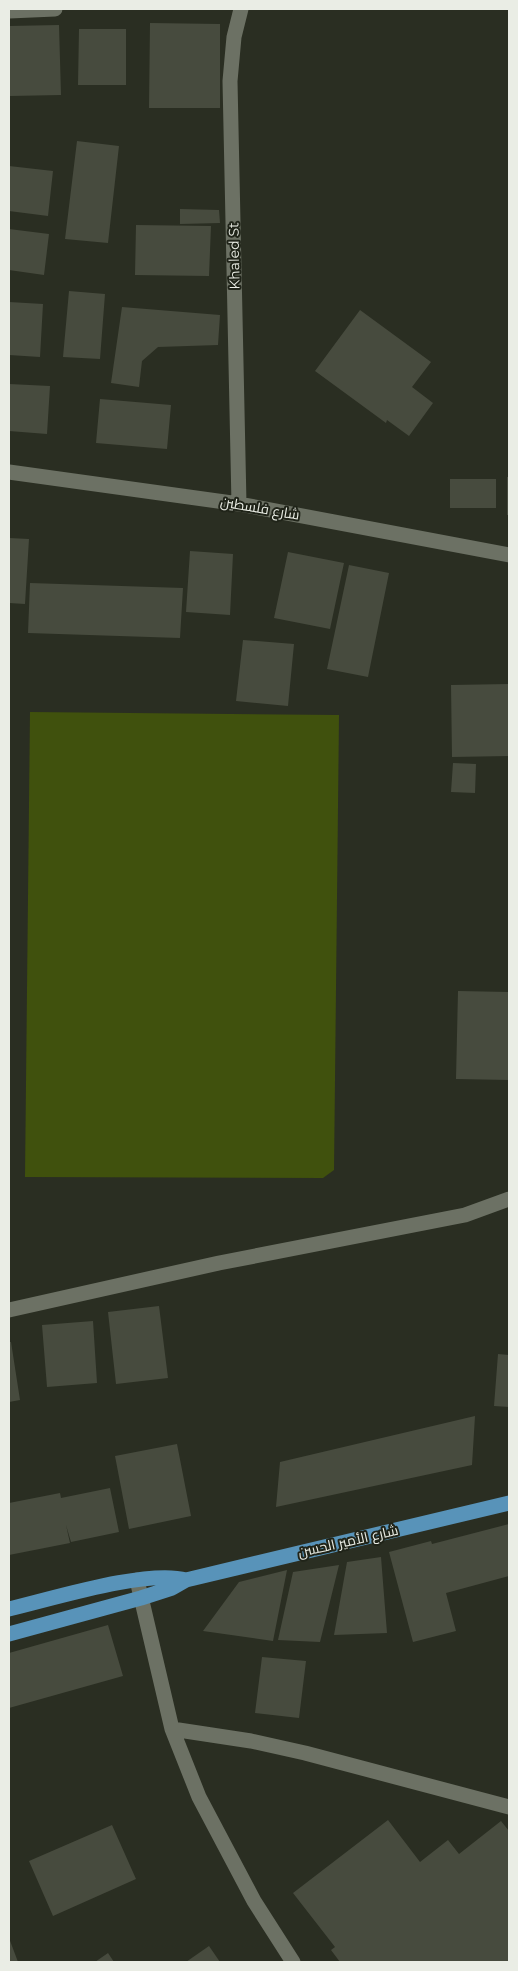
<svg xmlns="http://www.w3.org/2000/svg" width="518" height="1971" viewBox="0 0 518 1971" font-family="Montserrat,Cairo,sans-serif">
<style>
.green{fill:#40510d}
.building{fill:#474b3e}
.lines{fill:none;stroke-linecap:round;stroke-linejoin:round}
.street{stroke:#6c7164;stroke-width:15}
.primary{stroke:#5893b9;stroke-width:15}
.labels{text-anchor:middle;dominant-baseline:central;stroke-width:4;stroke-linejoin:round;paint-order:stroke}
.street-label{font-size:14px;fill:#eaede5;stroke:#202419}
</style>
<rect width="100%" height="100%" fill="#2a2e22"/>
<path class="green" d="M 30,712 L 339,715 L 334,1170 L 323,1178 L 25,1177 Z"/>
<path class="building" d="M 150,23 L 220,24 L 220,108 L 149,108 Z
M 59,25 L 61,95 L 10,96 L 9,26 Z
M 79,29 L 126,29 L 126,85 L 78,85 Z
M 77,141 L 119,146 L 108,243 L 65,239 Z
M 9,166 L 53,171 L 48,216 L 9,211 Z
M 180,209 L 219,210 L 220,223 L 180,224 Z
M 136,225 L 211,226 L 209,276 L 135,275 Z
M 9,229 L 49,234 L 44,275 L 9,270 Z
M 69,291 L 105,294 L 100,359 L 63,357 Z
M 9,302 L 43,304 L 40,357 L 9,355 Z
M 122,307 L 220,315 L 218,345 L 158,347 L 142,361 L 139,387 L 111,383 Z
M 360,310 L 431,362 L 412,387 L 433,403 L 409,436 L 387,420 L 386,423 L 315,371 Z
M 9,384 L 50,386 L 47,434 L 9,431 Z
M 100,399 L 171,405 L 167,449 L 96,443 Z
M 507,477 L 509,477 L 509,515 L 507,515 Z
M 450,479 L 496,479 L 496,508 L 450,508 Z
M 9,538 L 29,539 L 25,604 L 9,603 Z
M 190,551 L 233,554 L 230,615 L 186,612 Z
M 288,552 L 344,563 L 330,629 L 274,618 Z
M 349,565 L 389,573 L 368,677 L 327,669 Z
M 30,583 L 183,588 L 180,638 L 28,633 Z
M 243,640 L 294,644 L 288,706 L 236,701 Z
M 509,684 L 509,756 L 452,757 L 451,685 Z
M 453,763 L 476,764 L 475,793 L 451,792 Z
M 458,991 L 509,992 L 509,1080 L 456,1079 Z
M 159,1306 L 168,1378 L 116,1384 L 108,1312 Z
M 93,1321 L 97,1383 L 47,1387 L 42,1325 Z
M 9,1342 L 11,1342 L 20,1400 L 9,1402 Z
M 498,1354 L 509,1355 L 509,1407 L 494,1406 Z
M 475,1416 L 472,1465 L 276,1507 L 280,1462 Z
M 177,1444 L 191,1516 L 129,1529 L 115,1456 Z
M 110,1488 L 119,1532 L 71,1542 L 66,1525 L 70,1543 L 9,1555 L 9,1503 L 60,1493 L 61,1498 Z
M 509,1524 L 509,1576 L 446,1593 L 456,1631 L 413,1642 L 389,1552 L 431,1541 L 432,1544 Z
M 381,1557 L 387,1633 L 334,1635 L 347,1562 Z
M 339,1565 L 320,1642 L 278,1640 L 293,1572 Z
M 287,1570 L 273,1641 L 203,1631 L 239,1582 Z
M 108,1625 L 123,1676 L 9,1708 L 9,1653 Z
M 262,1657 L 306,1661 L 299,1718 L 255,1713 Z
M 388,1820 L 420,1862 L 448,1840 L 459,1854 L 501,1821 L 509,1831 L 509,1962 L 340,1962 L 331,1950 L 335,1947 L 293,1893 Z
M 112,1825 L 136,1879 L 53,1916 L 29,1861 Z
M 9,1938 L 18,1962 L 9,1962 Z
M 209,1946 L 220,1962 L 186,1962 Z
M 108,1953 L 114,1962 L 95,1962 Z"/>
<g class="lines">
<path class="street" d="M 9,11 L 55,9
M 9,472 L 239,504 L 509,555
M 239,504 L 230,81 L 234,37 L 241,9
M 9,1310 L 219,1263 L 465,1215 L 509,1199
M 137,1580 L 172,1729 L 199,1797 L 254,1901 L 293,1962
M 172,1729 L 251,1741 L 305,1753 L 509,1807"/>
<path class="primary" d="M 9,1609 C 52,1599 147,1569 186,1580
M 9,1634 L 141,1598 L 172,1588 L 186,1580 L 509,1503"/>
</g>
<g class="labels">
<g class="street-label">
<text transform="translate(234 256) rotate(-91)">Khaled St</text>
<text transform="translate(260 508) rotate(10)">شارع فلسطين</text>
<text transform="translate(348 1541) rotate(-13)">شارع الأمير الحسن</text>
</g>
</g>
<rect width="518" height="1971" fill="none" stroke="#eaede5" stroke-width="20"/>
</svg>
